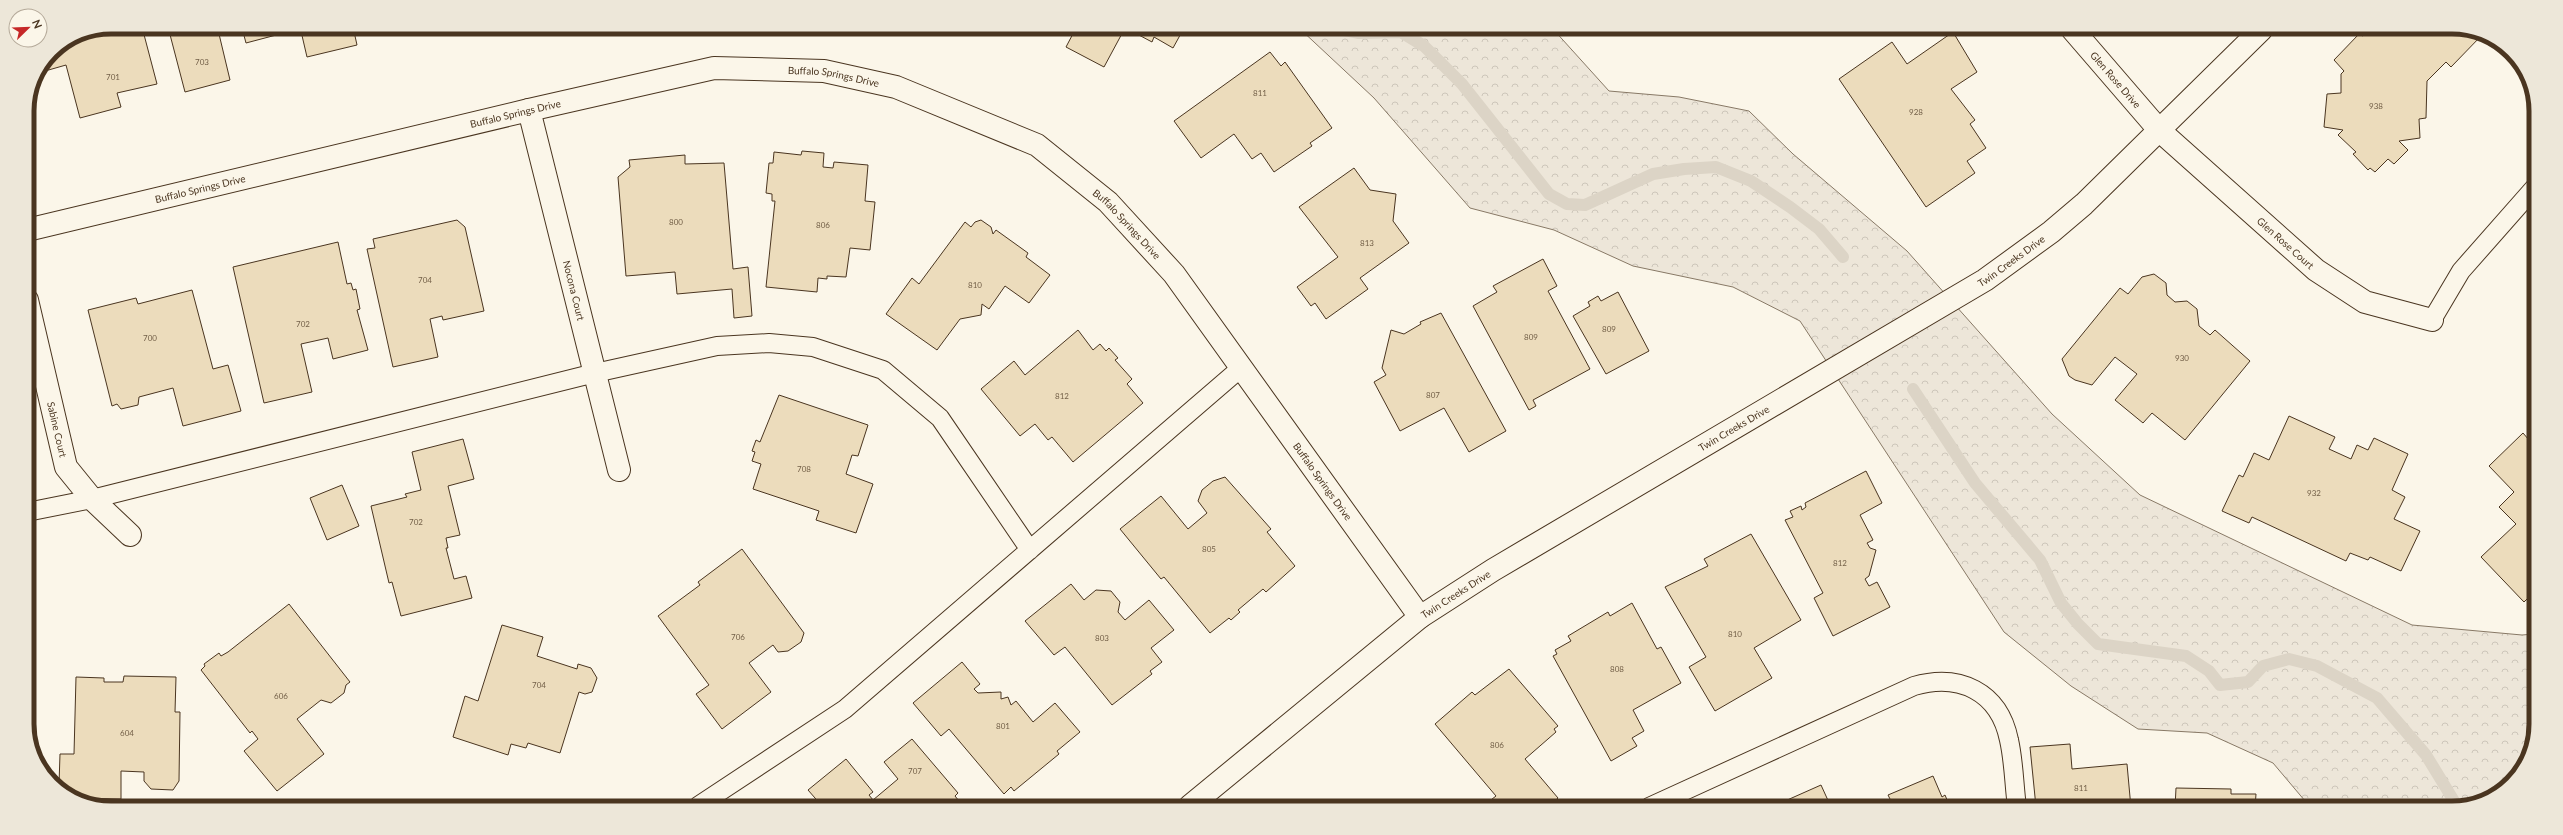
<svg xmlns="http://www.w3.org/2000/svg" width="2563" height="835" viewBox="0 0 2563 835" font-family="Lato,sans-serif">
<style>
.forest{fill:url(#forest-crowns);stroke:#887966}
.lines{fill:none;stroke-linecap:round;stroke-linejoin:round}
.stream{stroke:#dcd4c6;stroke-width:12}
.building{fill:#ecdcbc;stroke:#4a3520}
.lane-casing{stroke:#4a3520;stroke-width:20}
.street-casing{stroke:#4a3520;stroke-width:24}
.secondary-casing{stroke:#4a3520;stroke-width:24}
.lane{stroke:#fbf6e9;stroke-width:18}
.street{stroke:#fbf6e9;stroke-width:22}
.secondary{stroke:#fbf6e9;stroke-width:22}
.labels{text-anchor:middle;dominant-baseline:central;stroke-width:3;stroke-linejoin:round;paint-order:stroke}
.number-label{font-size:8px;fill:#725f47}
.street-label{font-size:10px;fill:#4a3520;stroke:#fbf6e9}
.rim{fill:none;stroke:#4a3520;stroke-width:5}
</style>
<defs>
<pattern id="forest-crowns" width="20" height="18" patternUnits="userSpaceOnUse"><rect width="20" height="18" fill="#ede6d9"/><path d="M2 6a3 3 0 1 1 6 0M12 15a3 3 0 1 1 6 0" fill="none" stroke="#cdc6ba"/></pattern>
</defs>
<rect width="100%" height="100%" fill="#fbf6e9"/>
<path class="forest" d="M 1299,28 L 1553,29 L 1609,91 L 1679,97 L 1749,111 L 1793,154 L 1907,251 L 2052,414 L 2140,495 L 2412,625 L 2522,635 L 2534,634 L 2533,746 L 2503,791 L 2453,808 L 2311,808 L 2273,763 L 2207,733 L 2138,729 L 2071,686 L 2004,632 L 1800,321 L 1733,287 L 1633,266 L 1554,230 L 1470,208 L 1374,98 Z"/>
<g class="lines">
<path class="stream" d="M 1339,29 L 1358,33 L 1401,32 L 1424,46 L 1462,84 L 1549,194 L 1567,204 L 1585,205 L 1653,174 L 1684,169 L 1716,167 L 1751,181 L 1790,207 L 1819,229 L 1843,257
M 1913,389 L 1975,483 L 2040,560 L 2061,603 L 2078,624 L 2098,644 L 2186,656 L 2209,671 L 2220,685 L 2248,682 L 2263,666 L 2289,659 L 2317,666 L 2377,698 L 2426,755 L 2457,806"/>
</g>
<path class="building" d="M 111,27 L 142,27 L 157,84 L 117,93 L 121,107 L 80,118 L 66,65 L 45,71 L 43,64 L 52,51 L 79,33 Z
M 168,27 L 278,27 L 280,34 L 246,43 L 242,28 L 219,34 L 230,80 L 185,92 Z
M 300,27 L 353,27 L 357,45 L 307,57 Z
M 1076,28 L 1125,28 L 1104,67 L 1066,47 Z
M 1137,28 L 1184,28 L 1173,48 L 1154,37 L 1152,42 L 1137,34 L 1140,30 Z
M 1836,29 L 1848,29 L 1839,35 Z
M 2362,30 L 2474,30 L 2482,35 L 2451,67 L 2446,62 L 2427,81 L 2426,118 L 2419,119 L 2420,138 L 2399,141 L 2408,150 L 2394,164 L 2388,159 L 2375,172 L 2370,168 L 2368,170 L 2353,154 L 2356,152 L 2338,135 L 2343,130 L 2324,127 L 2327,94 L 2341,93 L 2341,74 L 2344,71 L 2334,60 L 2359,34 L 2363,36 L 2366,33 Z
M 1953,32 L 1977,72 L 1951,89 L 1975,120 L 1970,124 L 1986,148 L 1967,161 L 1975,173 L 1926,207 L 1839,79 L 1892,42 L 1907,64 Z
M 1270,52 L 1281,66 L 1285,62 L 1332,128 L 1310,143 L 1312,146 L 1274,172 L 1261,153 L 1252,159 L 1234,134 L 1201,158 L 1174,121 Z
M 802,151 L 824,153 L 823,167 L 833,168 L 834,162 L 868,165 L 865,201 L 875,202 L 870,250 L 850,248 L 846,277 L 827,276 L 827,279 L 818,278 L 817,292 L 766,287 L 775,201 L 772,201 L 772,194 L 766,193 L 769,163 L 773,163 L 774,152 L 801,155 Z
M 685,155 L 685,164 L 724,163 L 733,269 L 748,267 L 752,316 L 734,318 L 732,289 L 677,294 L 675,272 L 626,276 L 618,177 L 630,167 L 629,160 Z
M 1354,168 L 1370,190 L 1396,194 L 1393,221 L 1409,243 L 1360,278 L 1368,289 L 1326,319 L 1315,303 L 1311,306 L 1297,287 L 1338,257 L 1299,207 Z
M 457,220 L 465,227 L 484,311 L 443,320 L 442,316 L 430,319 L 438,357 L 393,367 L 367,249 L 375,248 L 373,239 Z
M 981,220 L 991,227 L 993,234 L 996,230 L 1028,253 L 1026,257 L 1050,275 L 1029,303 L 1005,286 L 989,309 L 982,304 L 981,315 L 960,319 L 937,350 L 886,314 L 912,278 L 919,284 L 965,222 L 971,227 L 975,222 Z
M 338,242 L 347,284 L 351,283 L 353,290 L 356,289 L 360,309 L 357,310 L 368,350 L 333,359 L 328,338 L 301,344 L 312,392 L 264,403 L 233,267 Z
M 1543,259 L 1557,286 L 1548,291 L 1590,369 L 1533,400 L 1536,406 L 1529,410 L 1473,306 L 1497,292 L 1493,286 Z
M 2154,274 L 2166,283 L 2167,295 L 2175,302 L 2187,301 L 2197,309 L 2199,326 L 2210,335 L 2215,330 L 2250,361 L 2185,440 L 2152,413 L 2143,423 L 2115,400 L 2137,374 L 2115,357 L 2092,385 L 2075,380 L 2069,376 L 2062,359 L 2120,288 L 2128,294 L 2142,277 Z
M 192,290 L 213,369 L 228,365 L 241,411 L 183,426 L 173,388 L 139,397 L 138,405 L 121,409 L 117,404 L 112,406 L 88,310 L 136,298 L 138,304 Z
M 1618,292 L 1649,351 L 1606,374 L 1573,316 L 1590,306 L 1588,302 L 1598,296 L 1601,301 Z
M 1441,313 L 1506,431 L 1469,452 L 1444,408 L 1400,431 L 1374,382 L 1386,375 L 1382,368 L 1391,330 L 1404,334 L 1421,324 L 1420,322 Z
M 1078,330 L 1093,350 L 1100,344 L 1106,351 L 1109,348 L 1118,358 L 1115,360 L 1132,379 L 1127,384 L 1143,403 L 1073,462 L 1052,437 L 1048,440 L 1035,424 L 1020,436 L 981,389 L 1014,361 L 1025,375 Z
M 779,395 L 868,425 L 858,456 L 852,455 L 846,474 L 873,484 L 856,533 L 816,520 L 819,511 L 753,489 L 761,464 L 752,461 L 755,452 L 752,451 L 756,440 L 760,442 Z
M 2289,416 L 2335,437 L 2329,449 L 2351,459 L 2357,445 L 2368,450 L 2374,438 L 2408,454 L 2392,490 L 2405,497 L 2394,519 L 2420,531 L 2401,571 L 2370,557 L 2368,560 L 2350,553 L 2346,561 L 2252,517 L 2249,523 L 2222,511 L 2239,475 L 2243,477 L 2254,453 L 2269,460 Z
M 2523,433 L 2529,440 L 2534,435 L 2534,599 L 2530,596 L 2524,602 L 2481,557 L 2516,524 L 2499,507 L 2514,492 L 2489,466 Z
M 463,439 L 474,479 L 448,486 L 460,535 L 446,538 L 448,548 L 446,548 L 454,579 L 466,576 L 472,598 L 401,616 L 392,582 L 389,583 L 371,506 L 407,497 L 405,494 L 421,490 L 412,452 Z
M 1866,471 L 1882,503 L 1860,515 L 1873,540 L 1867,543 L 1870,548 L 1876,550 L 1869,576 L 1865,579 L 1869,586 L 1877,582 L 1890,607 L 1833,636 L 1814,598 L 1823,593 L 1785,520 L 1793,517 L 1790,511 L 1801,506 L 1802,510 L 1806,507 L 1805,503 Z
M 1225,477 L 1271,529 L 1267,532 L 1295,566 L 1266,592 L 1263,589 L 1238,610 L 1240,612 L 1231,620 L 1229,618 L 1210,633 L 1164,577 L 1161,579 L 1120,529 L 1161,496 L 1188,529 L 1207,513 L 1198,501 L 1202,490 L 1213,481 Z
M 342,485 L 359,526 L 327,540 L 310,498 Z
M 1751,534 L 1801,620 L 1754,648 L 1772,678 L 1715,711 L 1689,667 L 1706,657 L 1665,587 L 1708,566 L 1704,559 Z
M 742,549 L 804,633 L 801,642 L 788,651 L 778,652 L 773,645 L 749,663 L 771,692 L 722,729 L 696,694 L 709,685 L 658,616 L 700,585 L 698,582 Z
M 1071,584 L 1084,600 L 1096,590 L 1111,591 L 1120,602 L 1118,612 L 1125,620 L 1149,600 L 1174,630 L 1151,648 L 1162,662 L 1150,671 L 1152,674 L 1112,705 L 1065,647 L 1054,655 L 1025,621 Z
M 1632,603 L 1657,649 L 1661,647 L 1681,683 L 1633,710 L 1644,731 L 1632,738 L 1637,746 L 1611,761 L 1553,656 L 1557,654 L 1555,650 L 1571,641 L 1568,636 L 1608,612 L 1610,616 Z
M 289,604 L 350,682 L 346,685 L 344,693 L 331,703 L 321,700 L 297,719 L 324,754 L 277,791 L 244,751 L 258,739 L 252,731 L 250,733 L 201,670 L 205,666 L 204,664 L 219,653 L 221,656 L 228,652 Z
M 502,625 L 543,637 L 537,656 L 577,669 L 578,664 L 591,668 L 597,678 L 592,692 L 585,694 L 579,692 L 560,753 L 528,743 L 526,748 L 511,744 L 508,755 L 453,737 L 465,696 L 478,701 Z
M 962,662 L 980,684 L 974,689 L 978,693 L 1001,692 L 1001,699 L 1008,697 L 1011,705 L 1016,701 L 1033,722 L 1055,703 L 1080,732 L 1057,751 L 1059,754 L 1014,791 L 1011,787 L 1004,794 L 949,729 L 941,736 L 913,703 Z
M 1509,669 L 1558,726 L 1554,729 L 1556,732 L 1525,759 L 1558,798 L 1548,807 L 1490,807 L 1487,803 L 1496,796 L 1435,724 L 1472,692 L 1475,695 Z
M 124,676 L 176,677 L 175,712 L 180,712 L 179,781 L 173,790 L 151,789 L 144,781 L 144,772 L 121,771 L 121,799 L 79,798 L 59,785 L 60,754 L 74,754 L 76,677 L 104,678 L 104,682 L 123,682 Z
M 912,739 L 958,793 L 955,796 L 963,806 L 822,806 L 808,790 L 846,759 L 873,792 L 869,795 L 873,800 L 898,779 L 884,762 Z
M 2070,744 L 2072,769 L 2127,764 L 2131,808 L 2036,807 L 2030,747 Z
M 1933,776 L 1942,797 L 1945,795 L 1950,807 L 1877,807 L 1891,801 L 1888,795 Z
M 1821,785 L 1831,807 L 1787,807 L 1785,801 Z
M 2176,788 L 2231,789 L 2231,794 L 2256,794 L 2255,808 L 2175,808 Z"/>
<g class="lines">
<defs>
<path id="lane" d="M 2432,320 L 2461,271 L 2535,187
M 27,512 L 92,499 L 595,373 L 717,346 L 769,343 L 813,347 L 883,370 L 940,418 L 1030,550
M 698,806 L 845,709 L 1242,367
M 1649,807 L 1914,686 C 1959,673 1999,691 2009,740 C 2014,762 2014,785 2017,807"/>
<g id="street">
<path id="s1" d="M 2072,29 L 2160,131 L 2316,270 L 2365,302 L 2432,320"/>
<path id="s2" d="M 529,110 L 619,470"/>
<path id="s3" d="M 27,230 L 529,110 L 714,68 L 824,71 L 896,87 L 1037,145 L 1108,202 L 1174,274 L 1420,617"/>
<path id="s4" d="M 27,300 L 66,467 L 92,499 L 130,535"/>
</g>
<g id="secondary">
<path id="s5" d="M 1190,806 L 1420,617 L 1493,570 L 1985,280 L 2051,232 L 2084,204 L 2261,30"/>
</g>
</defs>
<use href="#lane" class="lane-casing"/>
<use href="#street" class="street-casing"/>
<use href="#secondary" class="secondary-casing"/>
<use href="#lane" class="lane"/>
<use href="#street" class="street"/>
<use href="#secondary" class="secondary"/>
</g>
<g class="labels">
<g class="number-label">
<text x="202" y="62">703</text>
<text x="113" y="77">701</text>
<text x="1260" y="93">811</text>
<text x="2376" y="106">938</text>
<text x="1916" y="112">928</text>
<text x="676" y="222">800</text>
<text x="823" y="225">806</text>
<text x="1367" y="243">813</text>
<text x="425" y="280">704</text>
<text x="975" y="285">810</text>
<text x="303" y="324">702</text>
<text x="1609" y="329">809</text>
<text x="1531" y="337">809</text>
<text x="150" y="338">700</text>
<text x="2182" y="358">930</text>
<text x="1433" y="395">807</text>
<text x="1062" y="396">812</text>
<text x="804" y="469">708</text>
<text x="2314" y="493">932</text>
<text x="416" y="522">702</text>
<text x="1209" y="549">805</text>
<text x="1840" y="563">812</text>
<text x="1735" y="634">810</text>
<text x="738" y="637">706</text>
<text x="1102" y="638">803</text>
<text x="1617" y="669">808</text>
<text x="539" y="685">704</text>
<text x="281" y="696">606</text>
<text x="1003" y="726">801</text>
<text x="127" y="733">604</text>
<text x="1497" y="745">806</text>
<text x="915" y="771">707</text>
<text x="2081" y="788">811</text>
</g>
<g class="street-label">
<text stroke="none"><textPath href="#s3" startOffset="826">Buffalo Springs Drive</textPath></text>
<text stroke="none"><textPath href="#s1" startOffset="67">Glen Rose Drive</textPath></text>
<text stroke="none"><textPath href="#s3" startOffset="502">Buffalo Springs Drive</textPath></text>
<text stroke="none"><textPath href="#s3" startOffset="178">Buffalo Springs Drive</textPath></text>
<text stroke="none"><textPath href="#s3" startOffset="1162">Buffalo Springs Drive</textPath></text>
<text stroke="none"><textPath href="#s1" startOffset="303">Glen Rose Court</textPath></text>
<text stroke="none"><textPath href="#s5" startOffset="988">Twin Creeks Drive</textPath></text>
<text stroke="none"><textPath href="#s2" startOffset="186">Nocona Court</textPath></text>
<text stroke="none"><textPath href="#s4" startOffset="133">Sabine Court</textPath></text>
<text stroke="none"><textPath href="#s5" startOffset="664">Twin Creeks Drive</textPath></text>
<text stroke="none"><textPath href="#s3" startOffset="1486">Buffalo Springs Drive</textPath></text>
<text stroke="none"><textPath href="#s5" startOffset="340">Twin Creeks Drive</textPath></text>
</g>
</g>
<path d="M0 0H2563V835H0ZM111 34H2452A77 77 0 0 1 2529 111V724A77 77 0 0 1 2452 801H111A77 77 0 0 1 34 724V111A77 77 0 0 1 111 34Z" fill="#ede7d9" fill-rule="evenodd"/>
<path class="rim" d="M111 34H2452A77 77 0 0 1 2529 111V724A77 77 0 0 1 2452 801H111A77 77 0 0 1 34 724V111A77 77 0 0 1 111 34Z"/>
<g transform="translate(28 28) rotate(67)"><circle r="19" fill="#fbf6e9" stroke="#b4a999"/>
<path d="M0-3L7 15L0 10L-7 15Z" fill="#c62828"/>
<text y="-6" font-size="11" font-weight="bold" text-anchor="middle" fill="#4a3520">N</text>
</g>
</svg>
